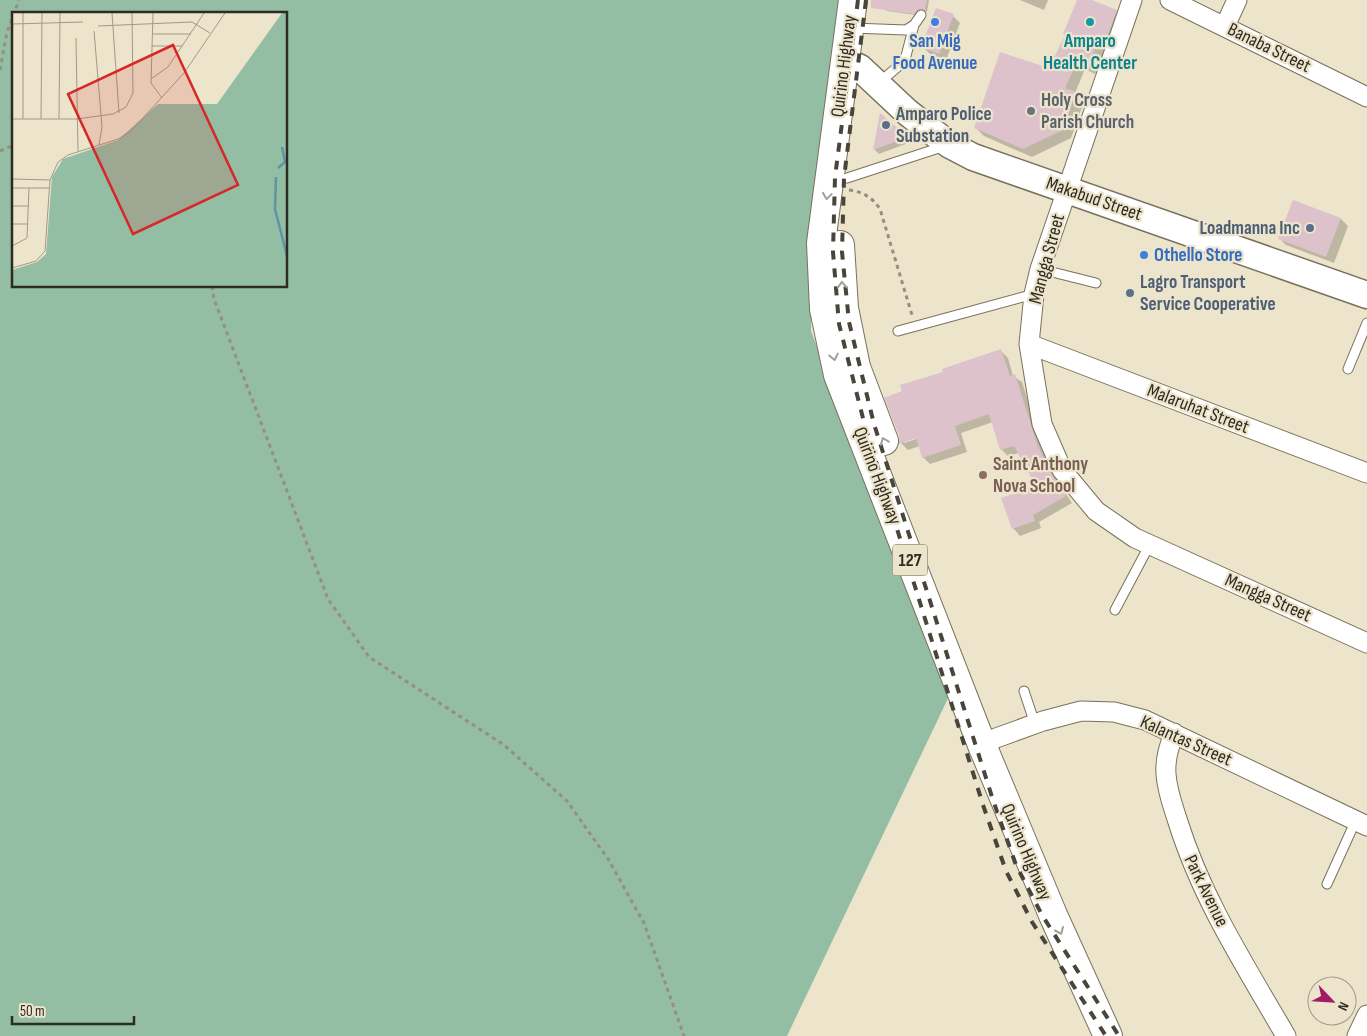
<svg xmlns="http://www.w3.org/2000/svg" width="1367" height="1036" viewBox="0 0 1367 1036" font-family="'Sofia Sans Condensed',sans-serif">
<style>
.forest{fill:#93bea4;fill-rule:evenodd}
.shadow{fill:#0003;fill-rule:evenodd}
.building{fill:#ddc2cc}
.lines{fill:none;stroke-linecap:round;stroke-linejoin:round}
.lane-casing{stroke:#79715b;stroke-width:11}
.street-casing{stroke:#79715b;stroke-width:21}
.secondary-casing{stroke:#79715b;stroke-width:29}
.primary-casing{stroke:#79715b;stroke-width:30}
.path{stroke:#958f7e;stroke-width:3;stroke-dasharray:4 4;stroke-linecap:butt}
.lane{stroke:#fff;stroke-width:9}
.street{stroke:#fff;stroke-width:19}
.secondary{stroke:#fff;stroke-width:26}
.primary{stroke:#fff;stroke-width:28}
.rail{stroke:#49453a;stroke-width:4;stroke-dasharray:9 9;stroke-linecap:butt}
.oneway{stroke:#a1a09c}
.shop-dot{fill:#3f7fe0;stroke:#ede4cc;stroke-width:2}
.culture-dot{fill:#0f9aa8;stroke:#ede4cc;stroke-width:2}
.worship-dot{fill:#6b7280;stroke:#ede4cc;stroke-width:2}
.service-dot{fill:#5c6f8a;stroke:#ede4cc;stroke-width:2}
.education-dot{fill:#8d6e63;stroke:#ede4cc;stroke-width:2}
.labels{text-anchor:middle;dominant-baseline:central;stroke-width:4.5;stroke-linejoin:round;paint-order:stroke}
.shield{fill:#ede4cc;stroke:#676255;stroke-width:1}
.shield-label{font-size:18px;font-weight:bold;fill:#2e2b22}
.shop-label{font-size:19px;font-weight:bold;fill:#366cbe;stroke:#ede4cc}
.culture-label{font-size:19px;font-weight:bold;fill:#0d838f;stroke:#ede4cc}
.street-label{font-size:19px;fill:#2e2b22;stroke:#ede4cc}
.worship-label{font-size:19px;font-weight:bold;fill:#5b616d;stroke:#ede4cc;text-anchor:start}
.service-label{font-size:19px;font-weight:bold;fill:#4e5e75;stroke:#ede4cc;text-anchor:start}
.education-label{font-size:19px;font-weight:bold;fill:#785e54;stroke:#ede4cc;text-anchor:start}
.inset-river{fill:none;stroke:#6095a3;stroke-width:2.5}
.inset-road{fill:none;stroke:#a19a88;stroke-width:1}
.view{fill:#d62828;fill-opacity:0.15;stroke:#d62828;stroke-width:2.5}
.inset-edge{fill:none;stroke:#2e2b22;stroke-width:2.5}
</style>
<rect width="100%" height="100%" fill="#ede4cc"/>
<path class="forest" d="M 0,0 L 843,0 L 812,238 L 811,331 L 951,692 L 787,1036 L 0,1036 ZM 14,14 L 286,14 L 286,286 L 14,286 Z"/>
<path class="shadow" d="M 886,0 L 929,0 L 927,12 L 921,10 L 916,15 L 887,11 L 885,9 Z
M 1020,0 L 1048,0 L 1044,10 Z
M 1078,0 L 1088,0 L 1116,11 L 1124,19 L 1095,74 L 1085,69 L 1075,93 L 1084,101 L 1071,138 L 1032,157 L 984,136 L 976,128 L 1050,70 L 1066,35 Z
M 953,16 L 960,23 L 946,60 L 930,54 L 923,47 Z
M 881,116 L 907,138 L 911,142 L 879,154 L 875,150 Z
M 1293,201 L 1341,219 L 1348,226 L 1334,263 L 1286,245 L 1279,238 Z
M 1001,351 L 1008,358 L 1013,376 L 1022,382 L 1044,452 L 1059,483 L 1072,503 L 1039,522 L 1041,528 L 1020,536 L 1013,528 L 1038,486 L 1019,453 L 1008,456 L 1001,449 L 993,422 L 961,433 L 967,452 L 930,464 L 923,457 L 920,446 L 908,450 L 901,443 L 944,373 ZM 922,437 L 904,443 L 904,440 Z"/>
<path class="building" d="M 871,0 L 927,0 L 925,10 L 919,9 L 914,14 L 871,8 Z
M 1077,0 L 1092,0 L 1117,10 L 1102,50 L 1096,47 L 1087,66 L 1077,62 L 1065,88 L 1076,92 L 1063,130 L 1023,149 L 974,128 L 1000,52 L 1049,68 L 1065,35 L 1063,34 Z
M 936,8 L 954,14 L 939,54 L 921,47 Z
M 880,113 L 908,137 L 873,150 Z
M 1293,200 L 1341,218 L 1326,257 L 1278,239 Z
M 1001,349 L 1010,376 L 1015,374 L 1037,444 L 1052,475 L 1066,496 L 1033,515 L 1035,521 L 1012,529 L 1001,498 L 1036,486 L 1014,446 L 1000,450 L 989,414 L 955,426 L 961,445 L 922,458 L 916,438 L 899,444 L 899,435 L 884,398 L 902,391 L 900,385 L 943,372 L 942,369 Z"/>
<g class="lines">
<defs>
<path id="lane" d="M 852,28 L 906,30 L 914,25 L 921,15
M 880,82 L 902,63 L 906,56 L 914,25
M 847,178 L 945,146
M 1040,269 L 1096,283
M 898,331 L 1034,294
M 1348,369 L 1367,323
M 1115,610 L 1150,544
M 1024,691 L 1035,724
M 1327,884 L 1356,820"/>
<path id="street" d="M 1132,0 L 1040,269 L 1034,294 L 1029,344 L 1042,424 L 1062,470 L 1096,511 L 1135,538 L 1367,643
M 1170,0 L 1367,97
M 1225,26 L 1237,0
M 1029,344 L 1367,473
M 1174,733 C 1169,747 1165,759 1166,774 C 1167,791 1173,806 1178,822 C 1202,899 1246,967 1286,1036
M 982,745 L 996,738 L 1043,721 L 1081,711 L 1114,712 L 1145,720 L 1367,826
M 1357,1036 L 1367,1015"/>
<path id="secondary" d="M 845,61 L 860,68 L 907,112 L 926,127 L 950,145 L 973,157 L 1367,295"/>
<path id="primary" d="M 853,0 L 821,243 L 824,309 L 838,375 L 982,745 L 1053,915 L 1108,1036
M 840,245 L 844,308 L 856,367 L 884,441"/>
</defs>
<use href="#lane" class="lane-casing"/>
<use href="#street" class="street-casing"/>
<use href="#secondary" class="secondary-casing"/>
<use href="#primary" class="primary-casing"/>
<path class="path" d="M 0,70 L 7,32 L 19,0
M 0,151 L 14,145
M 849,190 C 863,192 872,197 880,209 L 912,315
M 212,286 L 214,299 L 328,599 L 369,657 L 504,745 L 567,801 L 608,859 L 644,923 L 684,1036"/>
<use href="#lane" class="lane"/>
<use href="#street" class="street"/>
<use href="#secondary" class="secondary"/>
<use href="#primary" class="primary"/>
<path class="rail" d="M 858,0 L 835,177 L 833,252 L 839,324 L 865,426 L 983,805 L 1006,871 L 1032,922 L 1106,1036
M 866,0 L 844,178 L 842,252 L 849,322 L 874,424 L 993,800 L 1016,865 L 1042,915 L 1119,1036"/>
</g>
<defs><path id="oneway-chevron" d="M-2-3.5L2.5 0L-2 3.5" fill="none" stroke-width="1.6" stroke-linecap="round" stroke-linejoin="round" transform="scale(1.25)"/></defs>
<g class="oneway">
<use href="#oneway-chevron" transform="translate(827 196) rotate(98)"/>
<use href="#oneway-chevron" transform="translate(842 285) rotate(-93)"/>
<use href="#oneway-chevron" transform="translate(834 357) rotate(78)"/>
<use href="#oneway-chevron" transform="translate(884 441) rotate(-111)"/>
<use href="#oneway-chevron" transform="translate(1060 931) rotate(66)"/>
</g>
<g class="shop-dot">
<circle cx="935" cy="22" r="5"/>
<circle cx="1144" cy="255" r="5"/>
</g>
<circle class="culture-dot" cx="1090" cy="22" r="5"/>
<circle class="worship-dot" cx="1031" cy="111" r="5"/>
<g class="service-dot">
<circle cx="886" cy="125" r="5"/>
<circle cx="1310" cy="228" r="5"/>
<circle cx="1130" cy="293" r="5"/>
</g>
<circle class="education-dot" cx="983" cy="475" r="5"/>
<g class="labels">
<rect class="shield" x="892.5" y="544.5" width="35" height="31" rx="4"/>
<g class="shield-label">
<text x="910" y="560">127</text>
</g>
<g class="shop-label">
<text x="935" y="41">San Mig<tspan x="935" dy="22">Food Avenue</tspan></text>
<text x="1154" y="255" text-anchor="start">Othello Store</text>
</g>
<g class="culture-label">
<text x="1090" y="41">Amparo<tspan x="1090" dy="22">Health Center</tspan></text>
</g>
<g class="street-label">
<text transform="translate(1269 48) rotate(26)">Banaba Street</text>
<text transform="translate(844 66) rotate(-83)">Quirino Highway</text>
<text transform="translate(1094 199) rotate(19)">Makabud Street</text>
<text transform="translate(1047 259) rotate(-75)">Mangga Street</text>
<text transform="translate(1198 409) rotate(21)">Malaruhat Street</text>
<text transform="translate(877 476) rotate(69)">Quirino Highway</text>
<text transform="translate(1268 598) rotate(24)">Mangga Street</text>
<text transform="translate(1186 741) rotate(24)">Kalantas Street</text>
<text transform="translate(1026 852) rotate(67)">Quirino Highway</text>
<text transform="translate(1206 891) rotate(64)">Park Avenue</text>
</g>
<g class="worship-label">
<text x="1041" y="100">Holy Cross<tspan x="1041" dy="22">Parish Church</tspan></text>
</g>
<g class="service-label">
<text x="896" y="114">Amparo Police<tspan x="896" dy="22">Substation</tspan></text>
<text x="1300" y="228" text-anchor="end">Loadmanna Inc</text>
<text x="1140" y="282">Lagro Transport<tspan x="1140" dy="22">Service Cooperative</tspan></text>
</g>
<g class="education-label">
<text x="993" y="464">Saint Anthony<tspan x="993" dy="22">Nova School</tspan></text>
</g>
</g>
<g transform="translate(12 12)">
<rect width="275" height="275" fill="#ede4cc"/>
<path d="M 270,1 L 275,1 L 275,274 L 0,274 L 0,258 L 25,250 L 34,242 L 40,165 L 51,147 L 106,128 L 146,92 L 205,92 Z" fill="#93bea4"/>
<path class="inset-river" d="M 266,156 L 273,150 L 270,135M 264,165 L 263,197 L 275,244"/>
<path class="inset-road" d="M 11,1 L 11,107M 100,1 L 107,101M 141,1 L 139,71 L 150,86M 0,12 L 71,10M 86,14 L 180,10 L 198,21M 82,19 L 90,115 L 87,133M 140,22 L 179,22M 64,26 L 66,139M 140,34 L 170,34M 139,67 L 156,55 L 192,1M 0,107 L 65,107 L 101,102 L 114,95 L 121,81 L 120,1M 29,107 L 30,1M 47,107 L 48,1M 0,167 L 38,168M 0,176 L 37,176M 0,194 L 16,194M 0,212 L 16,212M 0,234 L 15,226 L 17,176M 0,256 L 24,249 L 33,239 L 38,168 L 46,150 L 56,143 L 106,127 L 119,119 L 172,61 L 213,1"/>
<path class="view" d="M 161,33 L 226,173 L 121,222 L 56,82 Z"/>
<rect width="275" height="275" class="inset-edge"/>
</g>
<g transform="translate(1332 1001) rotate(115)"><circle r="24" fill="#ede4cc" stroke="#a19a88"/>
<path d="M0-4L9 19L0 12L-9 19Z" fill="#a11b68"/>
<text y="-8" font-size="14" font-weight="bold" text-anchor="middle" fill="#2e2b22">N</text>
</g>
<path d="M12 1016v8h122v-8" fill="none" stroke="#2e2b22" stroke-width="2.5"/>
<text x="20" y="1016" font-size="15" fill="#2e2b22" stroke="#ede4cc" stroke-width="4" paint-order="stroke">50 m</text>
</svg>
